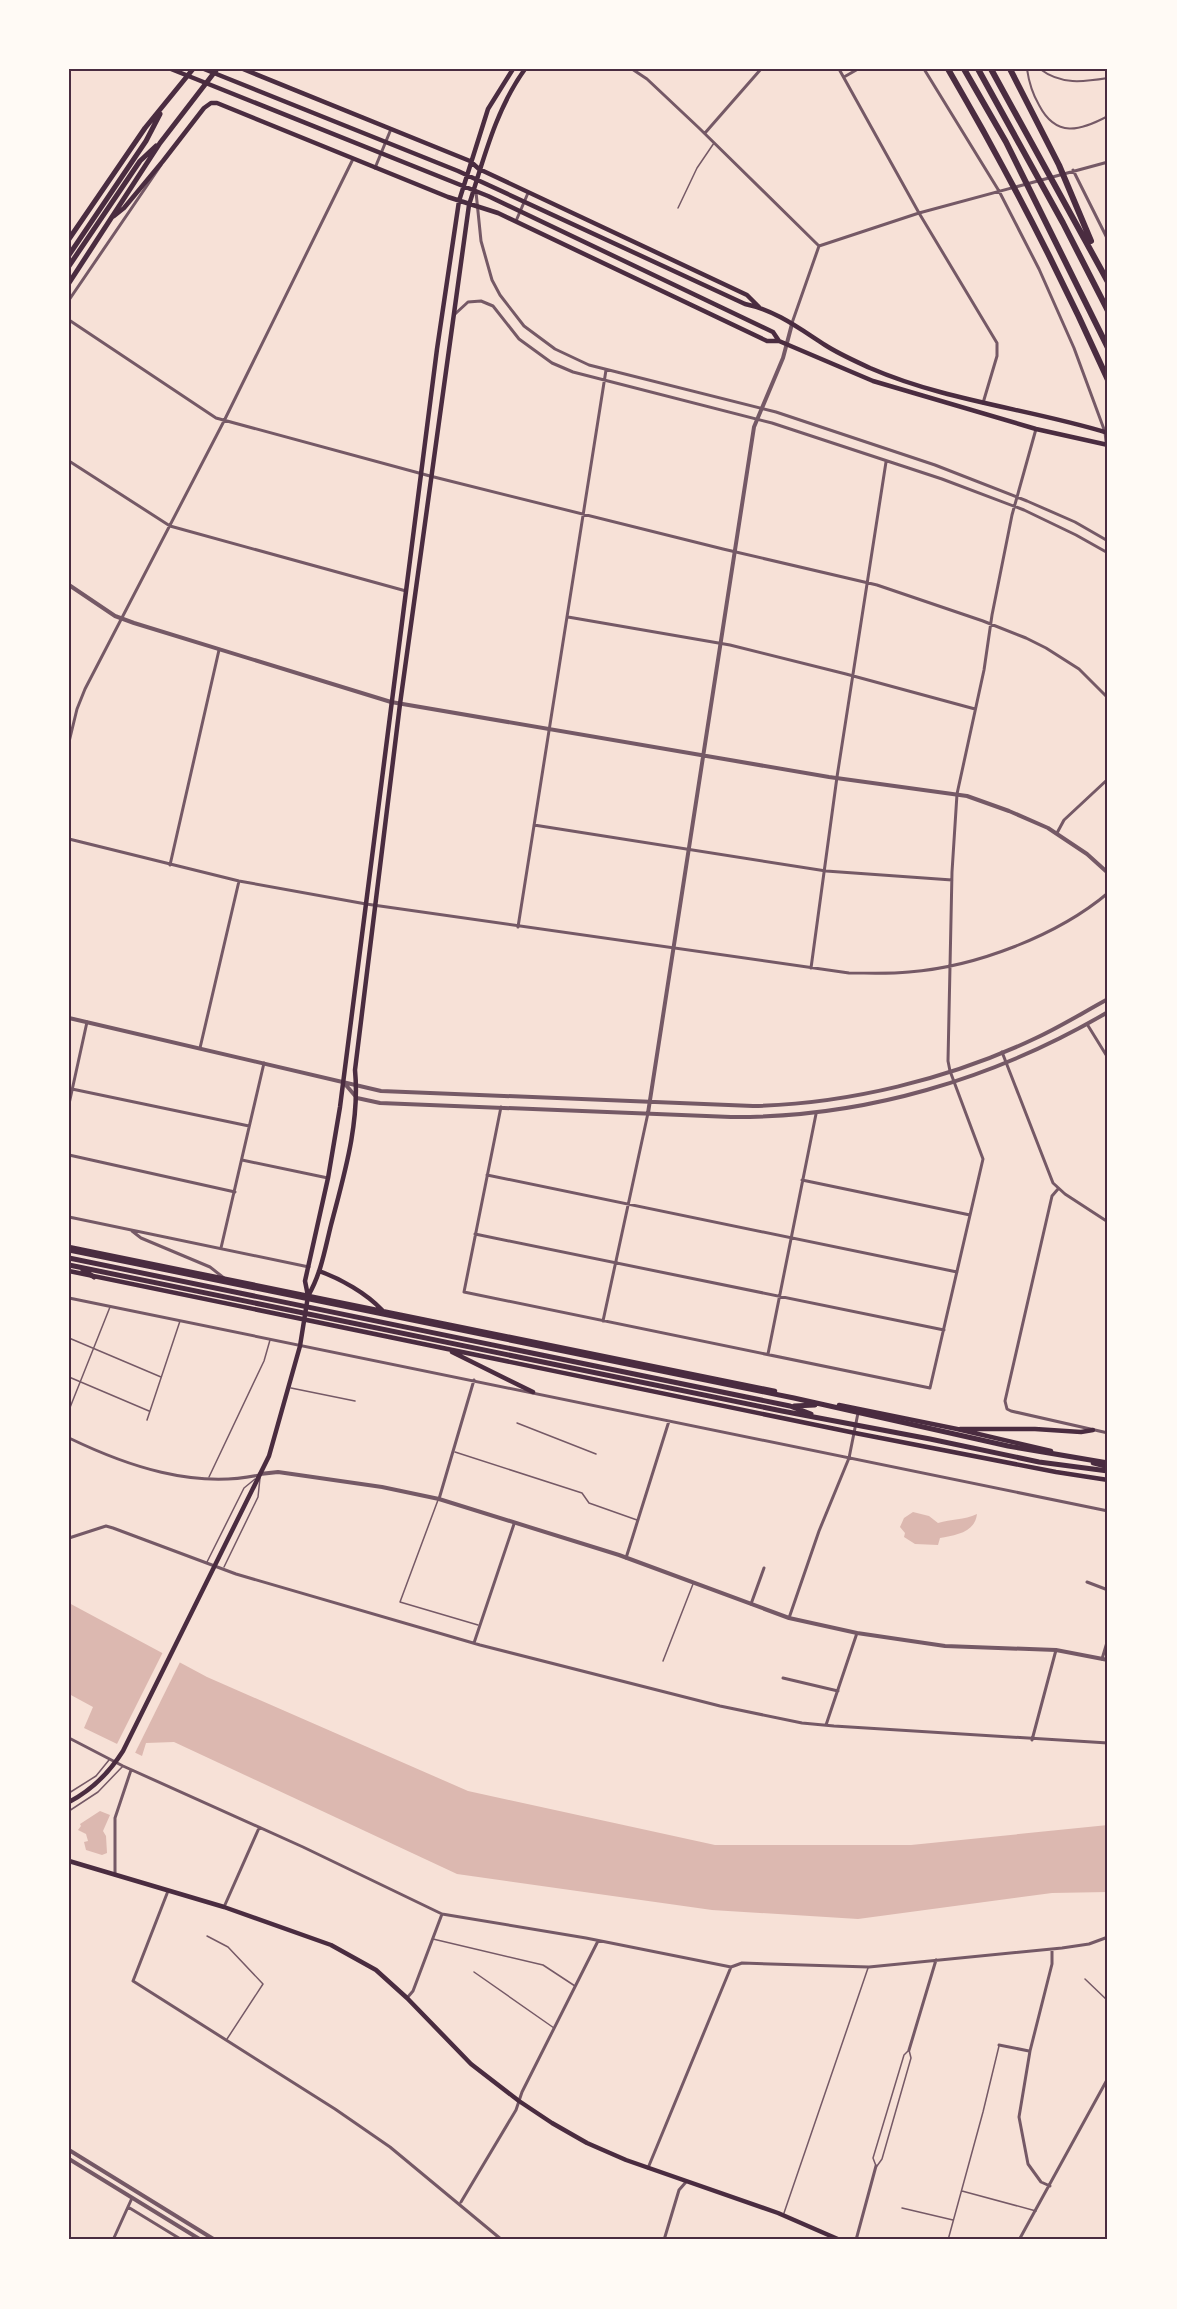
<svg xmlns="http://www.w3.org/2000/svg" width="1177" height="2309" viewBox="0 0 1177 2309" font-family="'PT Sans',sans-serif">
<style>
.water{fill:#dcb8b0}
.pier{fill:#f7e1d7}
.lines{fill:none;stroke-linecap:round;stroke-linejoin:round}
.service{stroke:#755966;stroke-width:1.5}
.pedestrian{stroke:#755966;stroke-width:2}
.minor{stroke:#755966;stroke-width:3}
.tertiary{stroke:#755966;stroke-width:4}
.secondary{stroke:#4a2c40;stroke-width:4.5}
.trunk{stroke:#4a2c40;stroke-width:5}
.motorway{stroke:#4a2c40;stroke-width:6}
.neatline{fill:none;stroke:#4a2c40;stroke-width:2}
</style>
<rect width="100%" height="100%" fill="#f7e1d7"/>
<path class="water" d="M 913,1512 L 929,1516 L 938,1523 C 951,1519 964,1520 977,1514 C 975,1533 955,1535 940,1538 L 938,1545 L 915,1544 L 904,1537 L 905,1533 L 900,1527 L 904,1518 Z
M 69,1603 L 207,1677 L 468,1791 L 715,1845 L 911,1845 L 1108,1825 L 1108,1892 L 1052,1893 L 858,1919 L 712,1910 L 457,1874 L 174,1742 L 146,1743 L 142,1756 L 84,1728 L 93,1707 L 69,1694 Z
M 100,1811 L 110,1815 L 103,1831 L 106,1836 L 107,1853 L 102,1855 L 86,1850 L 84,1842 L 88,1841 L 86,1834 L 78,1830 L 81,1826 L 80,1824 Z"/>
<path class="pier" d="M 164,1650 L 181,1660 L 134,1755 L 116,1746 Z"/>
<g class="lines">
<path class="service" d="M 678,208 L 697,168 L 714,143
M 69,1338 L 161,1377
M 69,1377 L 149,1411
M 291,1388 L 355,1401
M 69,1410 L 110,1307
M 147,1420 L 180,1321
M 517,1423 L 596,1454
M 455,1452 L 582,1493 L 589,1503 L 637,1520
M 209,1477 L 264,1361 L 270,1340
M 438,1500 L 400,1602 L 478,1625
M 207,1562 L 244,1488 L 255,1479
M 224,1567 L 258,1497 L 260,1478
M 663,1661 L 693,1584
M 69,1793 L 96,1776 L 109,1760
M 69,1811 L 98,1792 L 123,1766
M 207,1936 L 228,1947 L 263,1984 L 227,2039
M 433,1939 L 543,1965 L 575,1986
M 474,1972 L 554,2028
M 1085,1979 L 1108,2001
M 876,2166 L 873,2158 L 904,2055 L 908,2051
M 877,2166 L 882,2159 L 911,2058 L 909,2050
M 962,2191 L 1036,2211
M 902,2208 L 953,2220
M 784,2213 L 868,1968
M 948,2240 L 983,2112 L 999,2046"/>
<path class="pedestrian" d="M 1027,69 C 1029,83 1032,93 1039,105 C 1056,138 1080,131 1108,116
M 1040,69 C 1061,85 1083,82 1108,78"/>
<path class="minor" d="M 632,69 L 647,79 L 699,128 L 819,246
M 839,69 L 919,213 L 997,343 L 997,356 L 983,403
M 924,69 L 999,191 L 1039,269 L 1074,348 L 1105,432 L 1108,460
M 844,77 L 858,69
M 705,133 L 761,69
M 375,168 L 391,129
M 1073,170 L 1108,240
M 476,192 L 481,241 L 492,280 L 500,295 L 524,326 L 555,349 L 589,365 L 776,412 L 935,465 L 1027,501 L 1075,522 L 1108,541
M 516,221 L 528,193
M 819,246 L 919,213 L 1108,162
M 69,300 L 161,165
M 455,314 L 468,302 L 481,301 L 493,306 L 519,339 L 552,363 L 573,372 L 772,423 L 942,479 L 1024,510 L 1076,535 L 1108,553
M 69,320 L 216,418 L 430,476 L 723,549 L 877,585 L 983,621 L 1026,638 L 1046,648 L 1079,669 L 1108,698
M 792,323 L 819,246
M 69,461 L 170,526 L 406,591
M 568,617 L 730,645 L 846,674 L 975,709
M 69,742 L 77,709 L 85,689 L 224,421 L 353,159
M 534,825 L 826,871 L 952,880
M 1057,833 L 1064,820 L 1108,779
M 69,839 L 239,881 L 366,904 L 849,973 C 869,973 889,974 909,972 C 975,967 1057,936 1108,893
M 170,865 L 219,650
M 518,927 L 606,370
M 811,968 L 837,777 L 886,462
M 1087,1024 L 1108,1058
M 200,1048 L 239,881
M 1002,1052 L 1053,1183 L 1065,1194 L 1108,1222
M 72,1089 L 249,1126
M 69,1104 L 87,1022
M 501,1107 L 464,1292 L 930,1388 L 983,1159 L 950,1071 L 948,1061 L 952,872 L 957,794 L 984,670 L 992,615 L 1012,515 L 1036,429
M 69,1155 L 235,1192
M 242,1160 L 328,1178
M 487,1175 L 957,1272
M 802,1180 L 970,1215
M 1058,1189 L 1052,1196 L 1005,1401 L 1007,1409 L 1011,1411 L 1108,1433
M 69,1217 L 309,1267
M 132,1231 L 141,1238 L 210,1267 L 224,1278
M 475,1234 L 944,1330
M 221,1248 L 264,1063
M 69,1298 L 1108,1511
M 603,1321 L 648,1113
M 768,1354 L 816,1114
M 69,1438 C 127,1466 194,1489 259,1475
M 439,1499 L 474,1380
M 69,1538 L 106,1526 L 113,1528 L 236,1574 L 480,1645 L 720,1706 L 802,1723 L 834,1726 L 1108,1743
M 626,1558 L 669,1421
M 1087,1582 L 1108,1590
M 751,1604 L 764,1568
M 789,1618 L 819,1531 L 849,1458 L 858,1413
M 474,1643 L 514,1524
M 1102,1659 L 1108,1639
M 783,1678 L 838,1691
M 826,1725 L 857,1633
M 69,1738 L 123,1766 L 303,1847 L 442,1914 L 586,1938 L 731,1967 L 742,1963 L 869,1967 L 1062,1948 L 1089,1944 L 1108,1937
M 1032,1740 L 1056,1650
M 115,1875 L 115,1818 L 131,1770
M 168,1891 L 133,1981 L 335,2109 L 390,2147 L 502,2240
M 224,1907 L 259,1828
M 407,1998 L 413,1991 L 442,1914
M 999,2045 L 1029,2051
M 909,2050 L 936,1960
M 648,2168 L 731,1967
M 1050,2186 L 1041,2182 L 1028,2164 L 1019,2117 L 1030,2051 L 1052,1964 L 1052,1949
M 461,2202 L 516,2110 L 522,2092 L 598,1941
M 128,2207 L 182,2240
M 113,2240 L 132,2198
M 664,2240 L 679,2190 L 686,2182
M 856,2240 L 876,2166
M 1019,2240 L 1108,2078"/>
<path class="tertiary" d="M 69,585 L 115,616 L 134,623 L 391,702 L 829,777 L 967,796 L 1009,811 L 1048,828 L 1087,854 L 1108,873
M 69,1018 L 381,1091 L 753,1106 C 847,1104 950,1079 1036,1038 C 1060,1027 1084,1012 1108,999
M 345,1084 L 357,1098 L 380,1103 L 731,1117 C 864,1118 994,1079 1108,1012
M 648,1113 L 754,427 L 783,358 L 792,324
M 260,1474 L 278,1472 L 382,1487 L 439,1499 L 619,1555 L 789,1618 L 857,1633 L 945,1646 L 1056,1650 L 1108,1660
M 69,2150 L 215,2240
M 69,2159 L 201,2240"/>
<path class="secondary" d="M 171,69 L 488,196 L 773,332 L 779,341
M 204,69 L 458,171 L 745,304 C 775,310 800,329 825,345 C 839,354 855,361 870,368 C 946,401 1030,409 1108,433
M 243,69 L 470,161 L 479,169 L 747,295 L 759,307
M 114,216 L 124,208 L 163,161 L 204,108 L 211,103 L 217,103 L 448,197 L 498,213 L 767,341 L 779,341 L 873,381 L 1036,429 L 1108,445
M 69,1247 L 775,1391
M 69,1271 L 855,1433 L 1056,1472 L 1108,1480
M 319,1271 C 341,1279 366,1293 382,1310
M 308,1296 C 321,1274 325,1249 331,1225 C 344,1175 360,1123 355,1070 L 400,704 L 469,205 C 484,158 496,109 525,69
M 452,1352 L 533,1392
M 839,1405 L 957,1429 L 1051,1451
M 960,1429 L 1035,1429 L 1081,1432 L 1093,1430
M 1093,1463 L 1108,1467
M 69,1802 C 92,1790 109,1773 123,1751 L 269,1456 L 300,1346 L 308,1296 L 305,1281 L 328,1178 L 340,1107 L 437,349 L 459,201 L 488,109 L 513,69
M 69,1861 L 224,1907 L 331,1945 L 376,1970 L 407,1998 L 471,2064 L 519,2101 L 552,2123 L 587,2143 L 626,2160 L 778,2213 L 840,2240"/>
<path class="trunk" d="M 69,239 L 145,128 L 193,69
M 69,255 L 146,141 L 160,114
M 69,266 L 140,161 L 156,146
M 69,283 L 160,143 L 217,69
M 69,1250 L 794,1398 L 1008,1446 L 1108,1463
M 69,1258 L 790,1406 L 811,1414
M 69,1265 L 782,1411 L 930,1439 L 1039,1462 L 1108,1471
M 83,1270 L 94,1277
M 794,1406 L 815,1405"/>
<path class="motorway" d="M 948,69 C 1007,170 1060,273 1108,380
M 964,69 L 1006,142 L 1108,348
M 978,69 L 1063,223 L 1108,311
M 991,69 L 1108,282
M 1010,69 L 1059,165 L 1091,241"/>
</g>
<rect width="1177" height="2309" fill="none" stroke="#fffaf5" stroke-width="141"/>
<rect x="70" y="70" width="1036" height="2168" class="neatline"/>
</svg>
